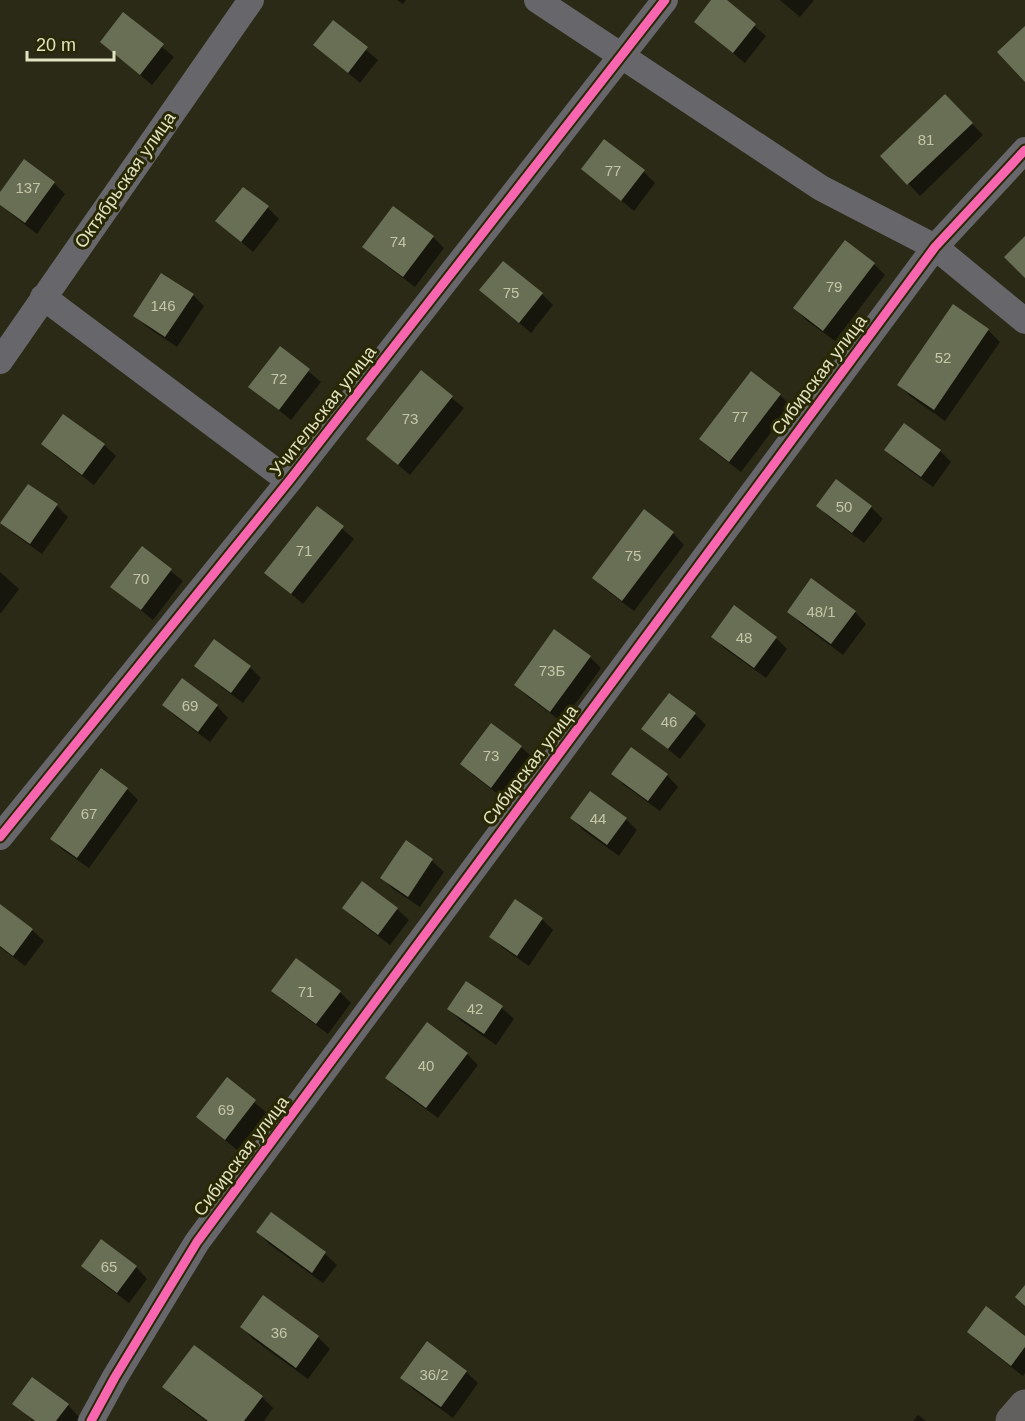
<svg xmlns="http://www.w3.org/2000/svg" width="1025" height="1421" viewBox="0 0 1025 1421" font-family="Helvetica,sans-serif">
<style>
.shadow{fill:#0007}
.building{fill:#686f55}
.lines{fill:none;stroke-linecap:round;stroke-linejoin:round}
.street{stroke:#67666b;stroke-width:26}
.secondary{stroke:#61605e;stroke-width:33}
.cycleway-casing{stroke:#292804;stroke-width:13}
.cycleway{stroke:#f766af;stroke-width:9}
.labels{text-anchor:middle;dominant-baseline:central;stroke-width:6;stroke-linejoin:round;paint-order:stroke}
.number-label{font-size:15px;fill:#c4c6a6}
.street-label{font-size:18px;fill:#e2e3c1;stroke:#292804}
</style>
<rect width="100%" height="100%" fill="#2b2a17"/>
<path class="shadow" d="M 397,0 L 406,0 L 403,4 Z
M 713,0 L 724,0 L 766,36 L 745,63 L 696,22 Z
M 780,0 L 814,0 L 800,17 Z
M 124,15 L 174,57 L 152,85 L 102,42 Z
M 333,22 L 378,60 L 360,83 L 315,45 Z
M 945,96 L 983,135 L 920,196 L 882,156 Z
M 605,141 L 644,172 L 655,183 L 634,211 L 583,169 Z
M 54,183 L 65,194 L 37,234 L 0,205 L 0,195 Z
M 268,208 L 279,219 L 253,252 L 217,221 Z
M 433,237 L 444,248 L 415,287 L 376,258 L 364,247 Z
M 874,264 L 885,275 L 835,341 L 806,320 L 795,308 Z
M 481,290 L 542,294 L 553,305 L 531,333 Z
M 193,295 L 204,306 L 177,347 L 147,327 L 135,316 Z
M 953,306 L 988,330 L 1000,342 L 945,421 L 910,396 L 899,385 Z
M 280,348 L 321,382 L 291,420 L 250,387 Z
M 421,373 L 464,408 L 410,475 L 368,439 Z
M 780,395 L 791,406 L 741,472 L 712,450 L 701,439 Z
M 43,444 L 104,445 L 116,456 L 94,485 L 54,455 Z
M 886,450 L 940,451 L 951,462 L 933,487 L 897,461 Z
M 836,481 L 871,507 L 883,519 L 864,543 L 829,517 L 818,506 Z
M 28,486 L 57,506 L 68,517 L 42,554 L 14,534 L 2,523 Z
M 318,508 L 354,539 L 303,604 L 266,573 Z
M 673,533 L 684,545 L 634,611 L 605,589 L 594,578 Z
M 142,548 L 183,581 L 153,620 L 112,587 Z
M 0,572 L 19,589 L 1,613 L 0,613 Z
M 789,611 L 855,612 L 866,624 L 843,655 L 800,623 Z
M 713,636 L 776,638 L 787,649 L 766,678 L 724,648 Z
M 590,657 L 601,668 L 562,722 L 527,696 L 516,685 Z
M 196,665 L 250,667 L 261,678 L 243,703 L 208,677 Z
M 182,680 L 217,706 L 228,718 L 210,742 L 175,716 L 164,705 Z
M 695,714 L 706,725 L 680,759 L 643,729 Z
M 492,725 L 521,747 L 533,758 L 503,798 L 473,775 L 462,764 Z
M 613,774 L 667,775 L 678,787 L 660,811 L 624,785 Z
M 127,789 L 138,800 L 89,868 L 63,850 L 52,839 Z
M 572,818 L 626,819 L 637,830 L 619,856 L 583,830 Z
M 406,842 L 432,861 L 444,872 L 420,907 L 393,889 L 382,878 Z
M 362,883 L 397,909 L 409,920 L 390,945 L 355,919 L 344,908 Z
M 0,906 L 32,930 L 44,941 L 25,966 L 0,947 Z
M 542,919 L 553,930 L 529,966 L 503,948 L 491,937 Z
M 466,983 L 502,1008 L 514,1019 L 496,1045 L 460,1020 L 449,1009 Z
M 273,991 L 340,992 L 351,1003 L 328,1034 L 285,1002 Z
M 467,1054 L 478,1065 L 438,1118 L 398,1089 L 387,1077 Z
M 227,1079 L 267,1113 L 237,1150 L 198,1117 Z
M 271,1214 L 325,1254 L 337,1265 L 323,1283 L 269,1244 L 258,1232 Z
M 101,1241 L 136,1267 L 147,1279 L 129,1303 L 94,1277 L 83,1266 Z
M 264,1297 L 318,1337 L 330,1349 L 308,1379 L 253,1339 L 242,1327 Z
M 969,1332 L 1025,1338 L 1025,1373 L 1023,1376 L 980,1343 Z
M 466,1372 L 478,1383 L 453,1418 L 413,1389 L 402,1378 Z
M 164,1387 L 262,1397 L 273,1408 L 264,1421 L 206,1421 L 175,1398 Z
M 14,1404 L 68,1405 L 79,1417 L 76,1421 L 33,1421 Z
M 918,1415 L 926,1421 L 913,1421 Z"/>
<path class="building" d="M 711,0 L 727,0 L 756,24 L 733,53 L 694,22 Z
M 123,12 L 164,44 L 140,75 L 100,42 Z
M 333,20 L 368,47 L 348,73 L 313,45 Z
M 1025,26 L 1025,82 L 997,52 Z
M 945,94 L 973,123 L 907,185 L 880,156 Z
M 604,139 L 645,170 L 621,201 L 581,169 Z
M 24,159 L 55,182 L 25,223 L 0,205 L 0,192 Z
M 243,187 L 269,206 L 241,242 L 215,221 Z
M 393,206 L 434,236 L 403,277 L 362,247 Z
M 1025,236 L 1025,278 L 1004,257 Z
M 845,240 L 875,263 L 823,331 L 793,308 Z
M 503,261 L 543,293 L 519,323 L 479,290 Z
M 161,273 L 194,294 L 165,337 L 133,316 Z
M 953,304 L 989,329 L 934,410 L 897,385 Z
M 280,346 L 310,369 L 279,410 L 248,387 Z
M 421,370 L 453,396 L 398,465 L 366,439 Z
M 751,371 L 781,394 L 729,462 L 699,439 Z
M 63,414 L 105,444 L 82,475 L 41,444 Z
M 904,423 L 941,450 L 921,477 L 884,450 Z
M 836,479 L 872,506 L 852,533 L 816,506 Z
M 28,484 L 58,504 L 30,544 L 0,523 Z
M 317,506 L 344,526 L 291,594 L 264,573 Z
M 644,509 L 674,532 L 622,601 L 592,578 Z
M 142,546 L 172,569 L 141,610 L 110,587 Z
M 811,578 L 856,611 L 831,644 L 787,612 Z
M 734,605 L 777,637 L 754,668 L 711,637 Z
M 554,629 L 591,656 L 550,712 L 514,685 Z
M 214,639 L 251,666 L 231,693 L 194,666 Z
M 182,678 L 218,705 L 198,732 L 162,705 Z
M 669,693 L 696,713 L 668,749 L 641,729 Z
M 491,723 L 522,746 L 491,788 L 460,764 Z
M 631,747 L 668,774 L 648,801 L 611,774 Z
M 101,768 L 128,788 L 77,858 L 50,839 Z
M 590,791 L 627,818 L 607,845 L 570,818 Z
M 406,840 L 433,859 L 408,897 L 380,878 Z
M 362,881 L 398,908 L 378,935 L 342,908 Z
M 515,899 L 543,918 L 517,956 L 489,937 Z
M 0,904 L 33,929 L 13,956 L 0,946 Z
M 296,958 L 341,991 L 316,1024 L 271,991 Z
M 466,981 L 503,1006 L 484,1034 L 447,1009 Z
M 427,1022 L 468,1053 L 426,1108 L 385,1078 Z
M 227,1077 L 256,1100 L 225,1140 L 196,1117 Z
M 271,1212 L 326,1252 L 312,1273 L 256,1232 Z
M 101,1239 L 137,1266 L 117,1293 L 81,1266 Z
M 1025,1285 L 1025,1306 L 1015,1297 Z
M 263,1295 L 319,1336 L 296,1368 L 240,1327 Z
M 986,1306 L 1025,1336 L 1025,1347 L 1011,1366 L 967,1332 Z
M 427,1341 L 467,1371 L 441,1407 L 400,1378 Z
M 194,1345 L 263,1396 L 244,1421 L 208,1421 L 162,1387 Z
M 32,1377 L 69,1404 L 56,1421 L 35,1421 L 12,1404 Z"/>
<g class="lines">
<path class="street" d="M 537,0 L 821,188 L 935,247 L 1025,321
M 43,297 L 289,481
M 0,361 L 251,0
M 0,837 L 289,481 L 665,0
M 91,1421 L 115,1377 L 197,1242 L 935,247 L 1025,150"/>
<path class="secondary" d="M 1012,1421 L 1025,1406"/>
<defs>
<path id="cycleway" d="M 0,837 L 289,481 L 665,0
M 91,1421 L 115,1377 L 197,1242 L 935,247 L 1025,150"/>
</defs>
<use href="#cycleway" class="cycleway-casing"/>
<use href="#cycleway" class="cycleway"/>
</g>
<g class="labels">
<g class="number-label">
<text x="926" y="139">81</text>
<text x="613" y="170">77</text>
<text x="28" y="187">137</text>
<text x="398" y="241">74</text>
<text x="834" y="286">79</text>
<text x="511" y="292">75</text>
<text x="163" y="305">146</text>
<text x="943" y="357">52</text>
<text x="279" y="378">72</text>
<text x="740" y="416">77</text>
<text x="410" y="418">73</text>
<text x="844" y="506">50</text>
<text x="304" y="550">71</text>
<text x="633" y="555">75</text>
<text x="141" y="578">70</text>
<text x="821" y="611">48/1</text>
<text x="744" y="637">48</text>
<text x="552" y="670">73Б</text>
<text x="190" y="705">69</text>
<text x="669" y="721">46</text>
<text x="491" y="755">73</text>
<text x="89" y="813">67</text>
<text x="598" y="818">44</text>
<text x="306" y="991">71</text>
<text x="475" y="1008">42</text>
<text x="426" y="1065">40</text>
<text x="226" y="1109">69</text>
<text x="109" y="1266">65</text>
<text x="279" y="1332">36</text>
<text x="434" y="1374">36/2</text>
</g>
<g class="street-label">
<text transform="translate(125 180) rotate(-55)">Октябрьская улица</text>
<text transform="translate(819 375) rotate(-53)">Сибирская улица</text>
<text transform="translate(323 411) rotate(-52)">Учительская улица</text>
<text transform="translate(530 765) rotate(-53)">Сибирская улица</text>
<text transform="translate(241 1156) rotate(-53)">Сибирская улица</text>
</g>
</g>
<path d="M27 51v9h87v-9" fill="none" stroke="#e2e3c1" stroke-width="3"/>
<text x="36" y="51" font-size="18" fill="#e2e3c1" stroke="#292804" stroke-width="4.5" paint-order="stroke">20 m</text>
</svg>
